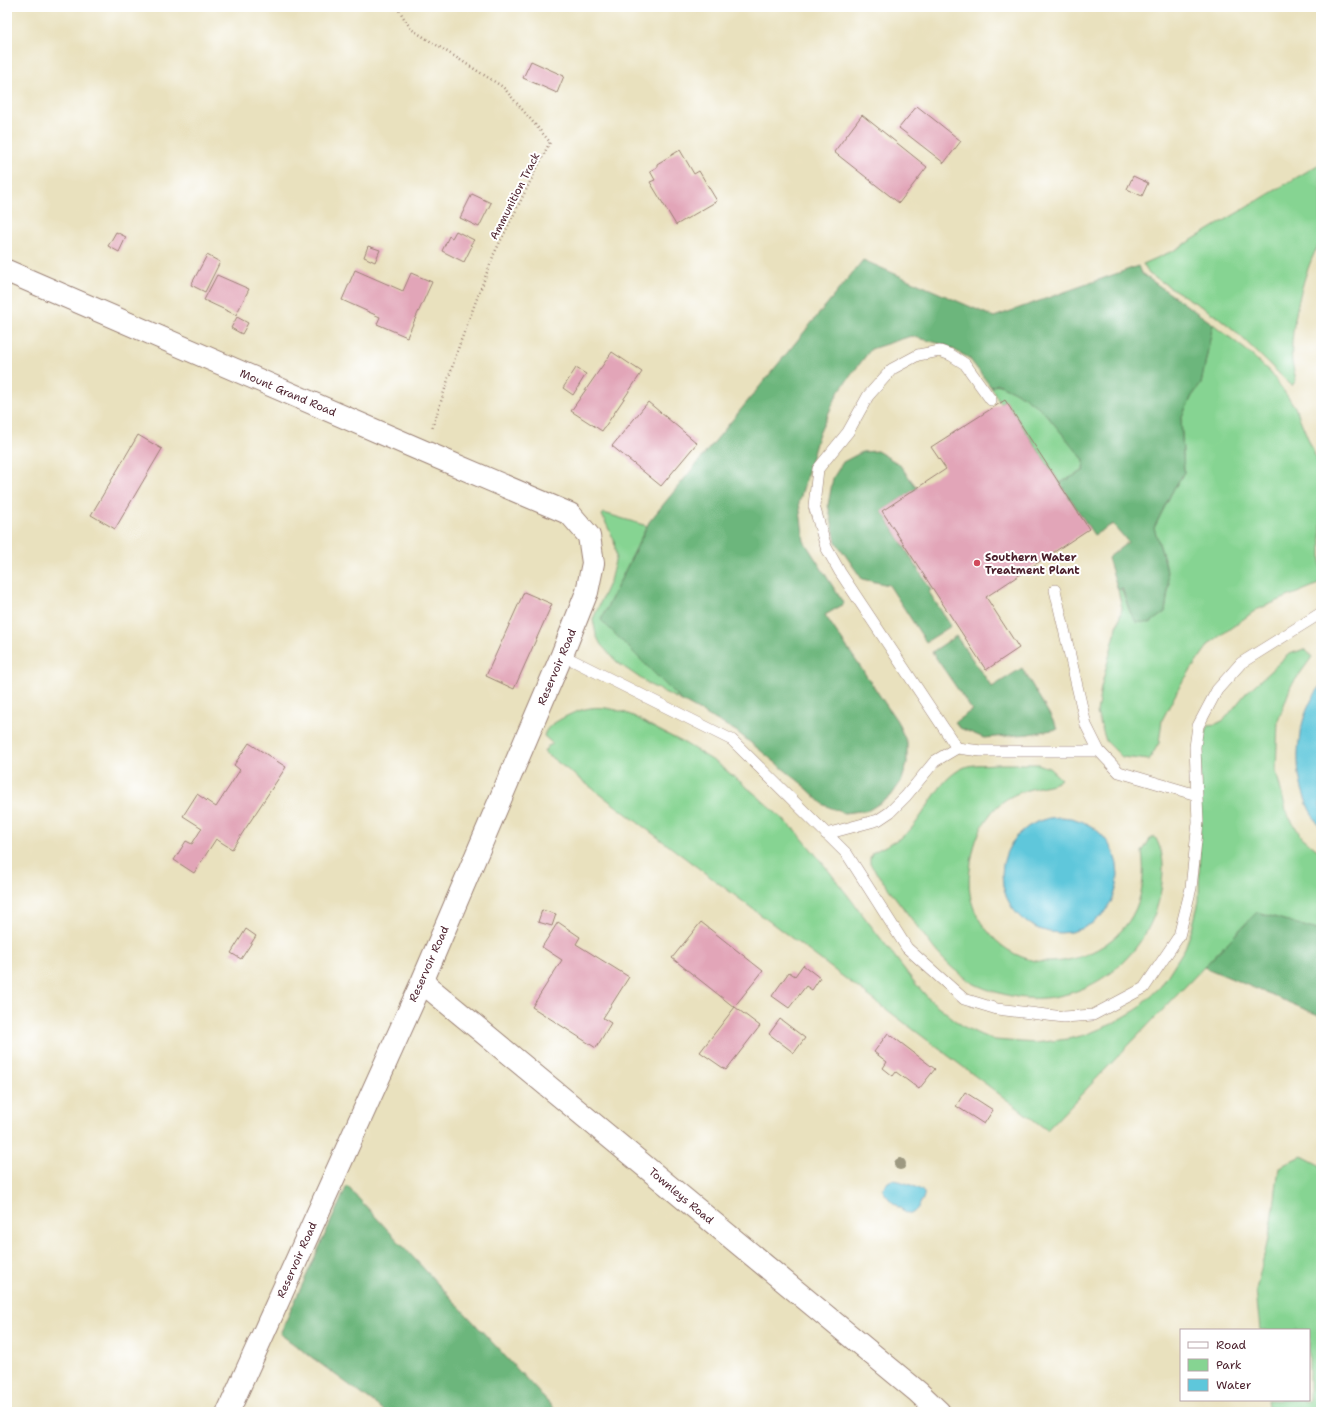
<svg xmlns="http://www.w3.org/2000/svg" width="1328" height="1419" viewBox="0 0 1328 1419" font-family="'Shantell Sans',sans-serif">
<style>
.green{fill:#86d492;stroke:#687a5e}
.forest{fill:#6cb67c;stroke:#5b6a54}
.water{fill:#5ec7db;stroke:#547383}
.building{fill:#e2a5b8}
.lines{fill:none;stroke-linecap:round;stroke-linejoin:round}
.service-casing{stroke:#9a8074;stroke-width:12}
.minor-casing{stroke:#9a8074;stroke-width:24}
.path{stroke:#9a8074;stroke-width:2.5;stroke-dasharray:1 3;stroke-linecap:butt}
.service{stroke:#fff;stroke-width:11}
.minor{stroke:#fff;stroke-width:22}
.tree{fill:#9d9981}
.poi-dot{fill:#d1495b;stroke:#fff;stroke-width:1.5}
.labels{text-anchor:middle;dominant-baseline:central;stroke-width:4;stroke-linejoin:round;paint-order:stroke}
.street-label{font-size:11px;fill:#4a1f2b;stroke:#fff}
.poi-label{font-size:11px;font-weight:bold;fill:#4a1f2b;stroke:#fff;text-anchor:start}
</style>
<rect width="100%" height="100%" fill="#fff"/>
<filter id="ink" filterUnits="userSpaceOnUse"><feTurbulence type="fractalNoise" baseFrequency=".025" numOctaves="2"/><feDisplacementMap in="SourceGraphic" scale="8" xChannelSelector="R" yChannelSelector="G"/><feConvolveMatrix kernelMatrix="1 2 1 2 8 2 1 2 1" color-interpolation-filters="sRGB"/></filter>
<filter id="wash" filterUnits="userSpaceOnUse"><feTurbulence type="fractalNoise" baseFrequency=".012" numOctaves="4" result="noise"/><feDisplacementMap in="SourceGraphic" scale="16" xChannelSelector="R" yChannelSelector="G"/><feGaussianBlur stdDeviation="0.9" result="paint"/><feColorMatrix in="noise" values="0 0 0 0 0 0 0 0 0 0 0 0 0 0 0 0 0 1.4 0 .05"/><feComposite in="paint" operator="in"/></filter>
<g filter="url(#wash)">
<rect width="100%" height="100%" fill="#e9e1be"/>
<path class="green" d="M 1321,163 L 1321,241 C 1304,266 1289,331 1292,362 C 1293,368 1295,374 1296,380 L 1292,386 L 1234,330 L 1218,317 L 1149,274 L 1143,264 L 1175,250 Z
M 1213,324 L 1246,350 L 1271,373 L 1295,407 L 1321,470 L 1321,583 L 1256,610 L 1210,643 L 1181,684 L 1162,720 L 1159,743 L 1149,760 L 1122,757 L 1106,741 L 1097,713 L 1101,687 L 1122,608 L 1118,590 L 1121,588 L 1130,612 L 1165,612 L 1169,584 L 1165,562 L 1154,528 L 1171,494 L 1184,472 L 1181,418 L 1192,396 L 1201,384 Z
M 998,384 C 1006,388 1016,391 1024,396 C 1048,412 1067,437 1084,460 L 1083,471 L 1060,483 L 1005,400 L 1000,403 L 991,387 Z
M 604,513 L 647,526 L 601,620 L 682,701 L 650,685 L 618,663 L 601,645 L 596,635 L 593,619 L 610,581 L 616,557 L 614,540 L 602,515 Z
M 1305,649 L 1312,657 L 1291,686 L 1278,721 L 1276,771 L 1287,814 L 1302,837 L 1321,853 L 1321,932 L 1257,912 L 1047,1130 L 544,752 L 548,746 L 553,744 L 544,736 C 546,727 554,723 561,719 C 583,707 598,704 623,712 C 631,715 639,718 645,723 L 686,744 L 717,763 L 754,793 L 797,832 L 829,871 L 915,983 L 929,999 L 964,1027 L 981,1035 L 995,1040 L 1035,1043 L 1068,1039 L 1085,1035 L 1112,1024 L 1136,1010 L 1161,986 L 1185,948 L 1192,929 L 1199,901 L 1201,754 L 1208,725 L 1216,724 L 1224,720 L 1246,693 L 1289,654 Z
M 996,764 L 1038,764 L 1049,768 L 1061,779 C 1055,785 1047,785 1039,787 C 1021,791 1004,797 992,812 C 977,831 973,847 970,870 C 967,892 972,912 986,929 C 999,946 1015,957 1036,961 C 1041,962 1046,962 1051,962 C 1083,961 1116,944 1132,916 C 1143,897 1145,873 1142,852 L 1150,839 L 1155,837 C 1165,854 1164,871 1161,890 C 1149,963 1075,1014 1003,994 C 991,991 979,987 969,981 C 956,972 945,962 935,950 L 870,864 L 870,858 L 872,853 C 882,847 902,839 909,831 C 929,811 939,775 968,766 C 976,764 987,765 996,764 Z
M 1302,1156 L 1321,1166 L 1321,1412 L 1269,1412 L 1267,1400 L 1309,1400 L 1309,1330 L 1260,1330 L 1256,1290 L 1272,1221 L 1279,1167 Z"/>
<path class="forest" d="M 863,260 L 994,317 L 1138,266 L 1141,273 L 1213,324 L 1201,384 L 1192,396 L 1181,418 L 1184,472 L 1171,494 L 1154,528 L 1165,562 L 1169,584 L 1165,612 L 1150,623 L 1136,622 L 1130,612 L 1122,588 L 1118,590 L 1108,558 L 1128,542 L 1113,524 L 1094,535 L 1060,483 L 1083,471 L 1084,460 L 1044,412 L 1023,396 L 998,384 L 991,387 L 969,358 L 945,345 L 911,336 L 871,349 L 839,391 L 818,436 L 799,503 L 804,541 L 844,604 L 825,615 L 897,721 L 907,743 L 907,763 L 902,780 L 891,796 L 869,810 L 844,813 L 824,805 L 801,783 L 736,731 L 682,701 L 601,620 L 649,522 Z
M 877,451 L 899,464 L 917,488 L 882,511 L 931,590 L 929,592 L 951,626 L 926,642 L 889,585 L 862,579 L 836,542 L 828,505 L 833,478 L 843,462 L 862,452 Z
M 956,636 L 992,687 L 1022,668 L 1058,729 L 1029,734 L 984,738 L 960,728 L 955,722 L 972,710 L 932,652 Z
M 1257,912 L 1321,931 L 1321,1016 L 1204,967 Z
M 347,1186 L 557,1412 L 386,1412 L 280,1334 Z"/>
<path class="water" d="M 1321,686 L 1321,829 C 1316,820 1309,811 1306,801 C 1303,793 1300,783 1299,774 C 1295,746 1302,708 1321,686 Z
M1002 875a58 58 0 1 1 116 0a58 58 0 1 1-116 0Z
M 892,1180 C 899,1180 922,1188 924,1193 C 925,1197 923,1199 921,1202 C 918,1208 916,1211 911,1214 C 900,1210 888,1200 882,1189 L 888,1182 Z"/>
<g id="blocks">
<path class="building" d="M 531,61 L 564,76 L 557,93 L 523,78 Z
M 917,106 L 961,141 L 944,163 L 899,128 Z
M 862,115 L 927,167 L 899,203 L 834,152 Z
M 680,150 L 694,174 L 699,171 L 717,201 L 676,225 L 650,182 L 655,180 L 650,171 L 657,167 L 657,164 Z
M 1133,176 L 1148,183 L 1142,196 L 1127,189 Z
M 472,194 L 491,203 L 479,227 L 460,218 Z
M 456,231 L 474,240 L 470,245 L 472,246 L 464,262 L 442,251 L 449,236 L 452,238 Z
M 116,232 L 126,237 L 119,252 L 108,246 Z
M 368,246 L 380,250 L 375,262 L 364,257 Z
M 207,255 L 220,262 L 205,292 L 191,285 Z
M 355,270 L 403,291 L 411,273 L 432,282 L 407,337 L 377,324 L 380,317 L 342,300 Z
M 217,275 L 249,289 L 236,315 L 204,300 Z
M 237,317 L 248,323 L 242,334 L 231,328 Z
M 612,352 L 642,372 L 602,431 L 571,411 Z
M 576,368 L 586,374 L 573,395 L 563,388 Z
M 1005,400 L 1089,529 L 986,597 L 1019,648 L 986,670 L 882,511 L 946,469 L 931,447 Z
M 648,402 L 697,443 L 661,486 L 612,446 Z
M 138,435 L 162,449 L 115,529 L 91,515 Z
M 524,592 L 552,604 L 514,689 L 486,676 Z
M 249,743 L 286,767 L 232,849 L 216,839 L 194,873 L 174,860 L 186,841 L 192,844 L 202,828 L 183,816 L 197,794 L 216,807 L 240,770 L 234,765 Z
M 542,910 L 556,914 L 552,926 L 538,922 Z
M 558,922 L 580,937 L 576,944 L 629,977 L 603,1018 L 611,1023 L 596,1048 L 532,1007 L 562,960 L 542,947 Z
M 701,922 L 763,971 L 734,1007 L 672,958 Z
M 246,929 L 256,936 L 241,959 L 231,953 Z
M 803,965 L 820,978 L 812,990 L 806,986 L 789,1008 L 772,996 L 789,972 L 795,976 Z
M 735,1007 L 760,1026 L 726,1070 L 700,1052 Z
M 780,1019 L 805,1038 L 794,1053 L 769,1034 Z
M 888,1033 L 935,1069 L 919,1089 L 896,1072 L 893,1076 L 883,1068 L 887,1062 L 874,1052 Z
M 965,1092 L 993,1110 L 984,1124 L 956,1106 Z"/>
</g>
</g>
<g filter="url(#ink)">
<use href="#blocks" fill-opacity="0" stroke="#9a8074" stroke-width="1"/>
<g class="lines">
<defs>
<path id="service" d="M 1055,590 L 1086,725 L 1099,751 L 1119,772 L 1197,795
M 562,655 L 732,740 L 847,854 L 907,948 L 964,999 L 997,1009 L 1064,1017 L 1093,1015 L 1144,988 L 1179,936 L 1191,888 L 1198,822 L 1195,747 L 1198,726 L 1217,690 L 1241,663 L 1321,613
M 957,748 L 840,572 L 826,547 L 814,506 L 818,469 L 848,432 L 868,396 L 892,369 L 918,355 L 940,351 L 951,355 L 965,364 L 991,400
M 826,834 L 878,820 L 890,812 L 906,796 L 935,761 L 957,748 L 981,751 L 1099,751"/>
<path id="minor" d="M 7,271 L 425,452 L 570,514 L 589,536 L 593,563 L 587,592 L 562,655 L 422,982 L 228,1412
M 422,982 L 918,1392 L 939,1412"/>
</defs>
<use href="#service" class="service-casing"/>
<use href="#minor" class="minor-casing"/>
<path class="path" d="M 397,7 L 411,29 L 503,87 L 550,142 L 494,254 L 460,343 L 432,429"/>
<use href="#service" class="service"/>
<use href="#minor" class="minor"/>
</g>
<circle class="tree" cx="900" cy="1164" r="6"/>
</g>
<circle class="poi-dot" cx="977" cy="563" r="4"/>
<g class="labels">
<g class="street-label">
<text transform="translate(515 196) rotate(-63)">Ammunition Track</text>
<text transform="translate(288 393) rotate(23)">Mount Grand Road</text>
<text transform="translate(557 667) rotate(-67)">Reservoir Road</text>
<text transform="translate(429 964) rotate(-66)">Reservoir Road</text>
<text transform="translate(681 1196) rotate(40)">Townleys Road</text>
<text transform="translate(297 1260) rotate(-66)">Reservoir Road</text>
</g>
<g class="poi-label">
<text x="985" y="557">Southern Water<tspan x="985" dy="13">Treatment Plant</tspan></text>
</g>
</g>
<rect width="1328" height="1419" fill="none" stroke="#fff" stroke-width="24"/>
<rect x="1180" y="1329" width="130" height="72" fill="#ffffff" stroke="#b7a5aa"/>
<rect x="1188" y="1342" width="20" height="6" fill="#ffffff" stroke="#b7a5aa"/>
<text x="1216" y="1349" font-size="12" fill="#4a1f2b">Road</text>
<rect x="1188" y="1359" width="20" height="12" fill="#86d492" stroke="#b7a5aa"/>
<text x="1216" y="1369" font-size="12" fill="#4a1f2b">Park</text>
<rect x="1188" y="1379" width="20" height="12" fill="#5ec7db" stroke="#b7a5aa"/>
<text x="1216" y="1389" font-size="12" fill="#4a1f2b">Water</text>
</svg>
